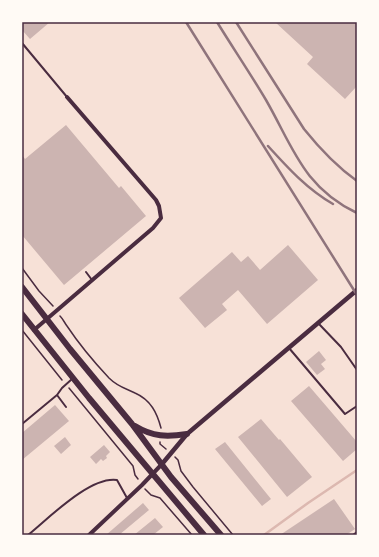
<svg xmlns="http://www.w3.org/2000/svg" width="379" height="557" viewBox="0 0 379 557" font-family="Quicksand,sans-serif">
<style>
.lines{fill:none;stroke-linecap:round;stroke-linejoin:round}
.stream{stroke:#dcb8b0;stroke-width:2.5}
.building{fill:#ccb4b1}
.path{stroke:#4a2c40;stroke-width:1.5}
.service{stroke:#4a2c40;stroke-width:2}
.minor{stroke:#4a2c40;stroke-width:4}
.tertiary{stroke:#4a2c40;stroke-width:4.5}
.primary{stroke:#4a2c40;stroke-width:6}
.rail{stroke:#8f747c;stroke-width:2.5}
.neatline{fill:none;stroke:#4a2c40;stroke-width:1.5}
</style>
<rect width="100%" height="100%" fill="#f7e1d7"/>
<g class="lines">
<path class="stream" d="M 264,535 L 308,503 L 357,470"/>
</g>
<path class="building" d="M 22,22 L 50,22 L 30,39 L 22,30 Z
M 275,22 L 357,22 L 357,86 L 345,99 L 307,64 L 313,57 Z
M 66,125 L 119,188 L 121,186 L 146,216 L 64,285 L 22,235 L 22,155 L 25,159 Z
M 288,245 L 318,280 L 267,324 L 238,290 L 222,304 L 227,310 L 205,328 L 179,298 L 232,252 L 241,262 L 248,256 L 260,270 Z
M 319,351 L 326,360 L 321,364 L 325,369 L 317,375 L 306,362 Z
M 309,386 L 357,442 L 357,449 L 343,461 L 291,401 Z
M 55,405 L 69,421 L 22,460 L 22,433 Z
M 261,419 L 279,440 L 280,439 L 312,477 L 287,497 L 238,437 Z
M 65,437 L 71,445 L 61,454 L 54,446 Z
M 225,442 L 271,499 L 262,506 L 215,449 Z
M 104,445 L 110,452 L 106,456 L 107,458 L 103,461 L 101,459 L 96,464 L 90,457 Z
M 334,499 L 355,529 L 346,535 L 280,535 Z
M 143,503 L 149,510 L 119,535 L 106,535 Z
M 155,518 L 163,527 L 153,535 L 134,535 Z"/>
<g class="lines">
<path class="path" d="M 22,268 L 39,291 L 53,306
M 60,316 C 63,319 64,322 67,326 C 79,344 94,362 109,378 C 118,387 125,388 135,393 C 151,400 157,413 161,428
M 22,330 L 62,380
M 69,388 L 133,466 L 135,475 L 138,479
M 160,442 L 160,444 L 166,449
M 175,457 L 178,460 L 181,471 L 193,487 L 233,535
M 145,489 L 151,495 L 160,498 L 192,535"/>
<path class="service" d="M 22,43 L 67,97
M 86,272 L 92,280
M 319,324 L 341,347 L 357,370
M 289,348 L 345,414 L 357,406
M 66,407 L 57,395 L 62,388 L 72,379
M 22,424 L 57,395
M 28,535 C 49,518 90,476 117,480 L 127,498
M 353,535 L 357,532"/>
<path class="minor" d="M 34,330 L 153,228 L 161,218 L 159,206 L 156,200 L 67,97
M 89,535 L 142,485 L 162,464"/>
<path class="tertiary" d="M 162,464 L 187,434 L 357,290"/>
<path class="primary" d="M 22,287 L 70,349 L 132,424 L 171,477 L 221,535
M 22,314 L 89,398 L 204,535
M 135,426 C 153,437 167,437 187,434"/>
<path class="rail" d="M 186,22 L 357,295
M 217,22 C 233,48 250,73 266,100 C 293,147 303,187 357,213
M 236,22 L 304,129 C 320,149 336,166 357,181
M 268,146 C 288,168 307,189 333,204"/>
</g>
<rect width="379" height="557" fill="none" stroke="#fffaf5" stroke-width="46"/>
<rect x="23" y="23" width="333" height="511" class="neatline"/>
</svg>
